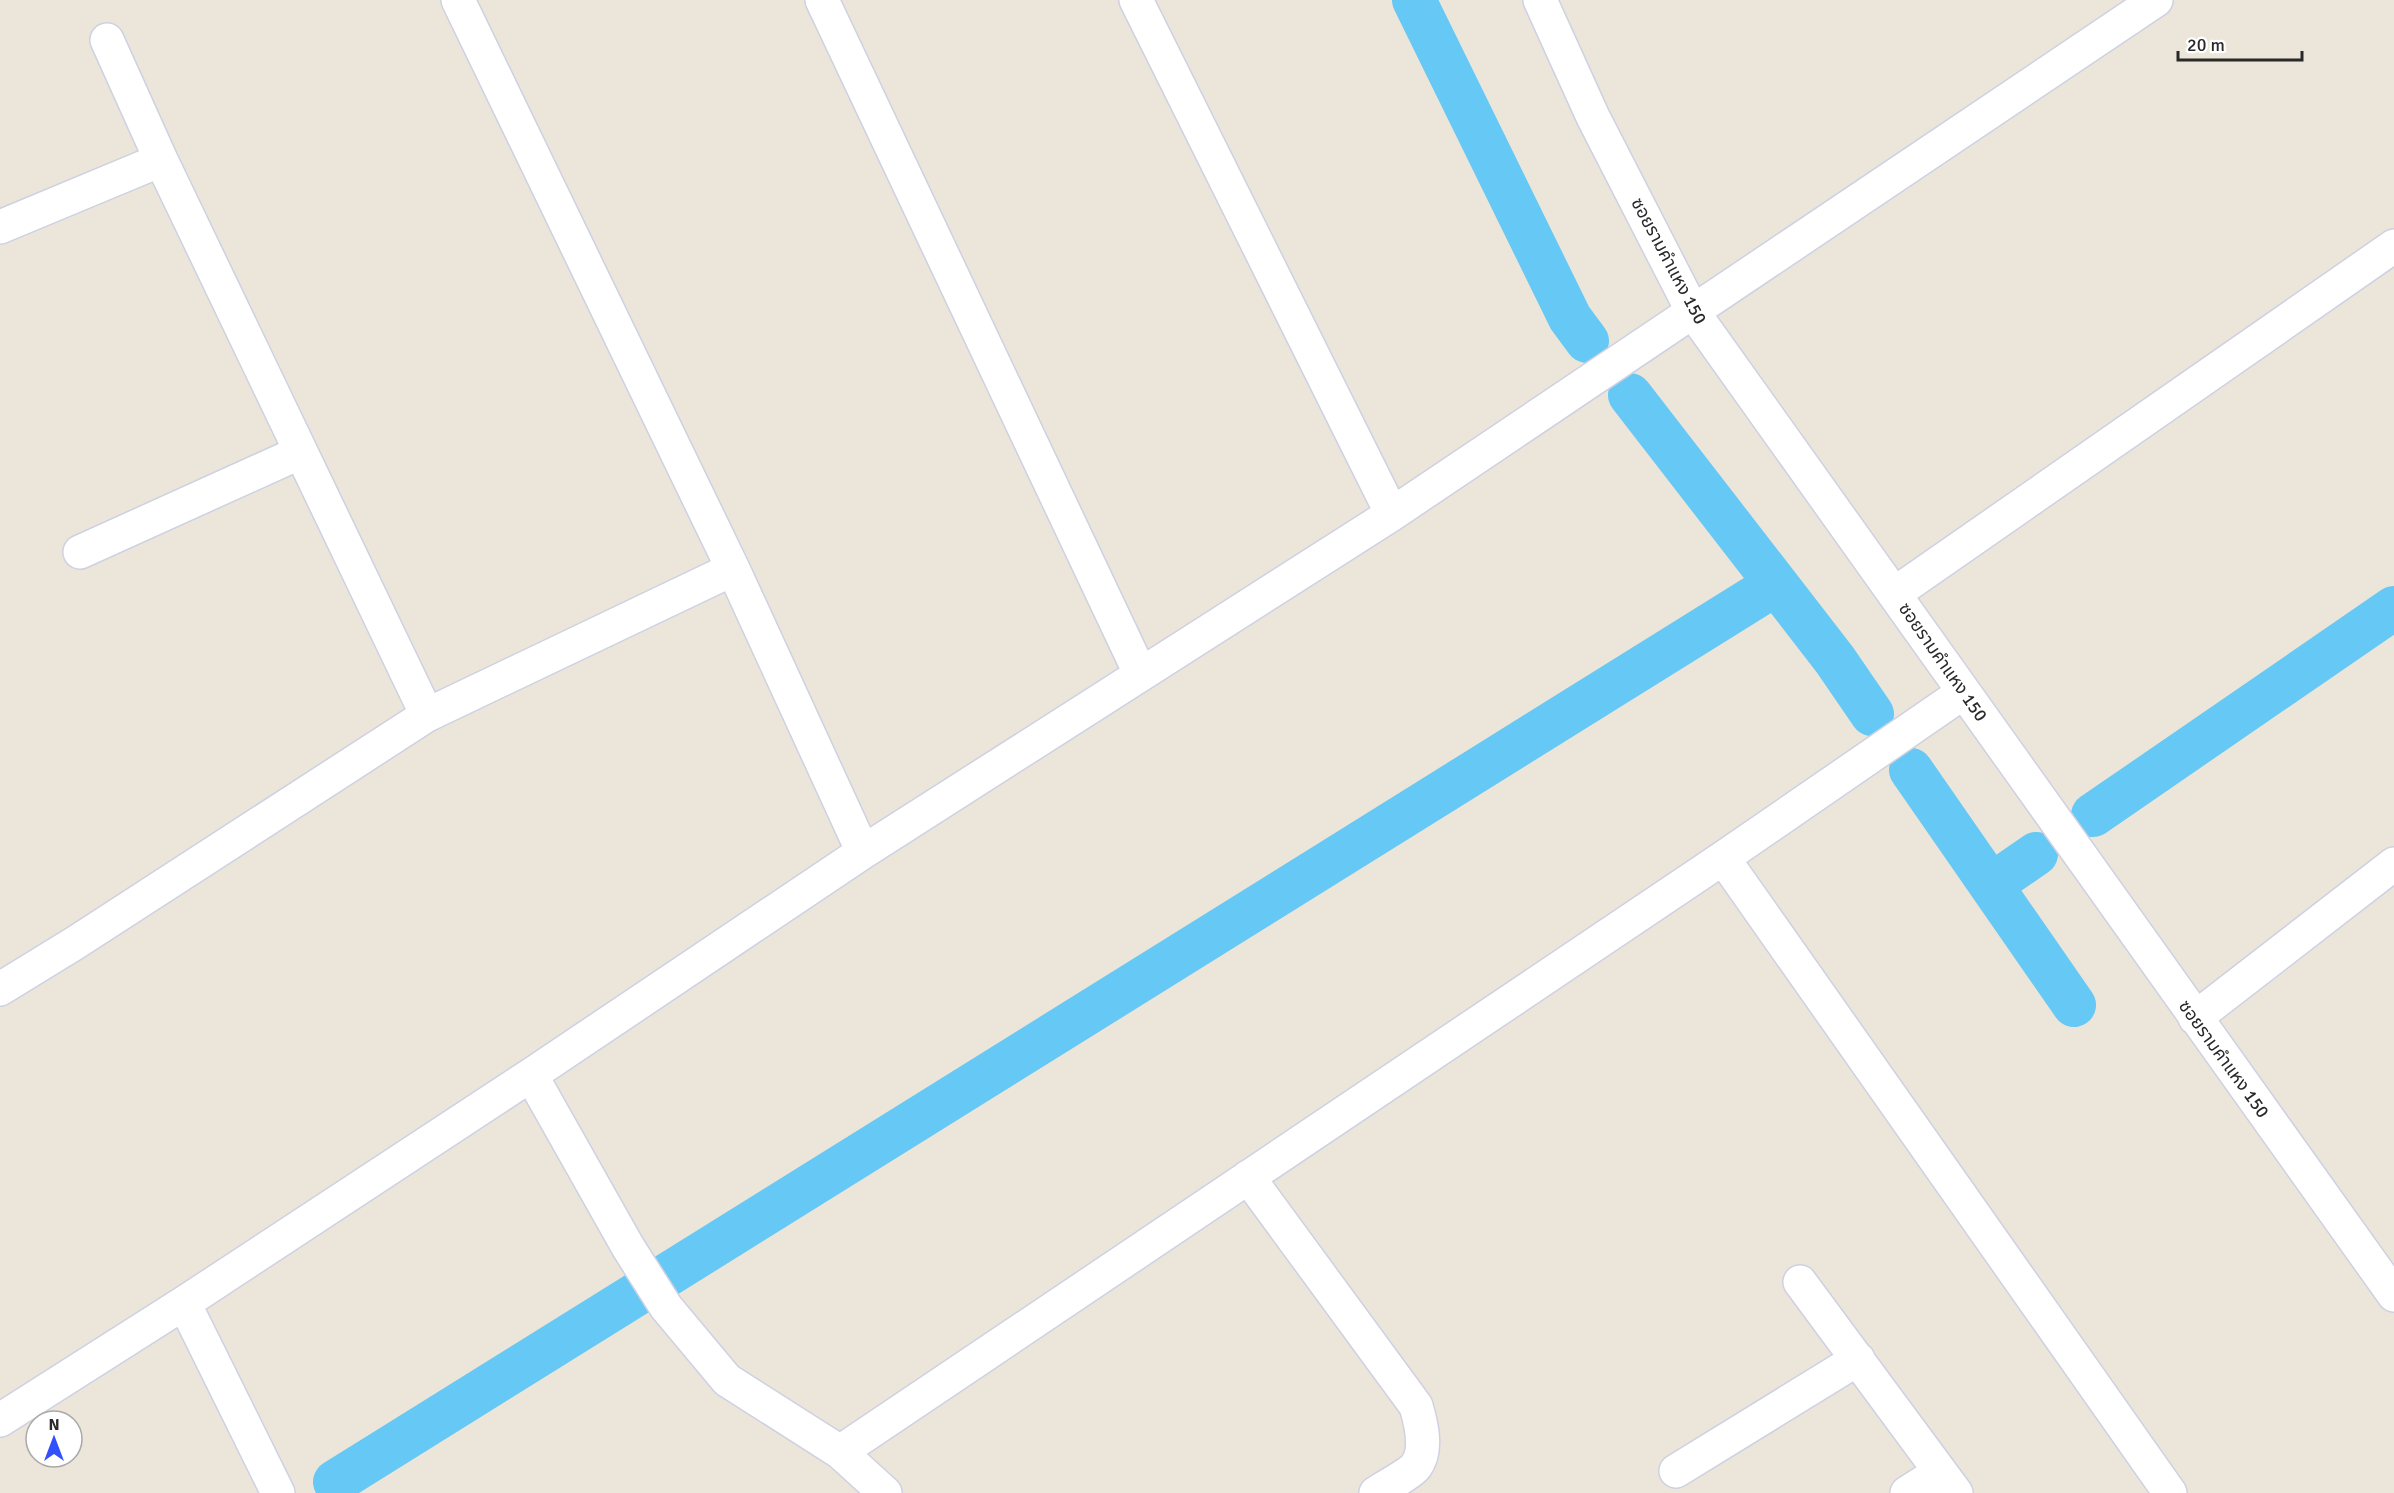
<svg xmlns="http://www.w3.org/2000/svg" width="2394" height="1493" viewBox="0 0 2394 1493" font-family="Signika,'Noto Sans Thai',sans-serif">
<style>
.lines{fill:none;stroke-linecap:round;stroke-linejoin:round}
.canal{stroke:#65c8f5;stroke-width:44}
.street-casing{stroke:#ced1e3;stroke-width:36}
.street{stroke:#fff;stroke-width:33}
.labels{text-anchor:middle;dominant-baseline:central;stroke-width:5;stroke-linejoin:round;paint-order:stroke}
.street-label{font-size:18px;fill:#292929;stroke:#fff}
</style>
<rect width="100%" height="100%" fill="#ece5d9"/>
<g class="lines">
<path class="canal" d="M 1414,0 L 1570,318 L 1587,341
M 1630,395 L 1835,660 L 1872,714
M 1911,770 L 2074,1005
M 2093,815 L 2394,608
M 1991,885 L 2036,854
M 335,1482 L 1776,584"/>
<defs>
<path id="street" d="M 458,0 L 733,569 L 863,852
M 822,0 L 1140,673
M 1136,0 L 1392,514
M 1540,0 L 1593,117 L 1693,312 L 2394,1295
M 107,40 L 161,160 L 427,715
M 0,227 L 161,160
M 80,552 L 301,452
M 1894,594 L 2394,246
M 1723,858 L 2170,1493
M 0,989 L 75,943 L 427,715 L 733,569
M 2195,1018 L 2394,864
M 531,1075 L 628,1247 L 666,1307 L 727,1380 L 840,1452 L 885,1493
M 1248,1177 L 1416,1406 C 1421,1423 1428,1450 1416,1466 C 1411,1473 1385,1487 1376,1493
M 1800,1282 L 1956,1493
M 184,1303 L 278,1493
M 0,1420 L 184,1303 L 531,1075 L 863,852 L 1392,514 L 2156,0
M 840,1452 L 1723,858 L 1964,692
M 1676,1471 L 1858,1359
M 1907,1493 L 1940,1472"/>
</defs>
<use href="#street" class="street-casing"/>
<use href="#street" class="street"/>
</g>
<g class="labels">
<g class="street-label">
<text transform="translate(1669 261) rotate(62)">ซอยรามคำแหง 150</text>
<text transform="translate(1943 662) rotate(55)">ซอยรามคำแหง 150</text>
<text transform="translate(2224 1059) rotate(54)">ซอยรามคำแหง 150</text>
</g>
</g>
<g transform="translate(54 1439)"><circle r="28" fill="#ffffff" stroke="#a9a9a9" stroke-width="1.5"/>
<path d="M0-4.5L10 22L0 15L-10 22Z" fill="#3350ff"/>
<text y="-9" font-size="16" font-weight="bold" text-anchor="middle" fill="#292929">N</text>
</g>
<path d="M2178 51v9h124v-9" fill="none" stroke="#292929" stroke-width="3"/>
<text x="2187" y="51" font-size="18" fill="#292929" stroke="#ffffff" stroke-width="4.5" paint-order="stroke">20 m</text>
</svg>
